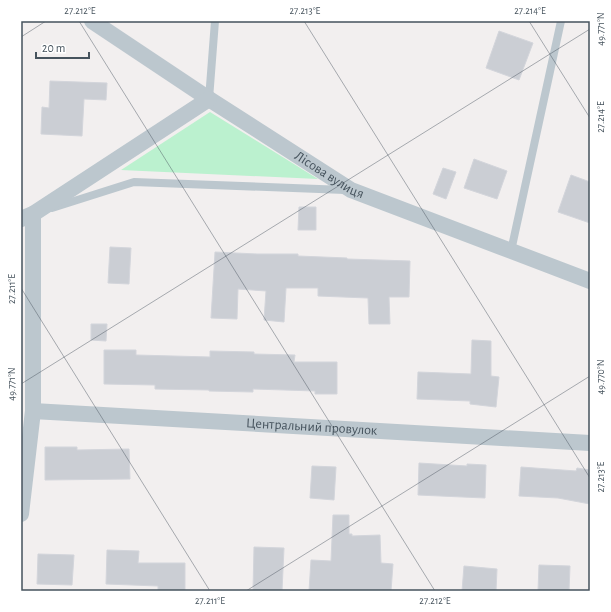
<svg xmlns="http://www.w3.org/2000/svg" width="611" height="612" viewBox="0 0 611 612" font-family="'Alegreya Sans',sans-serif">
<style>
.green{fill:#bbf1cf}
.building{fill:#cbced4;stroke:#d3d5db}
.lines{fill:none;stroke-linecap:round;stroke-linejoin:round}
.service{stroke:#bcc7ce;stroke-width:8}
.minor{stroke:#bcc7ce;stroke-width:16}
.ticks{fill:none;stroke:#46535d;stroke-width:1;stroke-opacity:0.45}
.labels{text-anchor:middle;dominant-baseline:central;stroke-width:3;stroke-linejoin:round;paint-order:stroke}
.street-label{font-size:14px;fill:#46535d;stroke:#fff}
.neatline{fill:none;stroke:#46535d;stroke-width:1.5}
.ticks-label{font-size:10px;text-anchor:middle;fill:#46535d}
</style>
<rect width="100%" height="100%" fill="#f2efef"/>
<path class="green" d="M 210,112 L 318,179 L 121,170 Z"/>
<path class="building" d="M 499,31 L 533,43 L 519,80 L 486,68 Z
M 50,81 L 107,83 L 106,100 L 84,99 L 82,136 L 41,134 L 42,107 L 49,108 Z
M 474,159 L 507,171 L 497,199 L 464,188 Z
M 443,168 L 456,172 L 446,199 L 433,194 Z
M 571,175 L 590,182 L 590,223 L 558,212 Z
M 299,207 L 316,207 L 316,230 L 298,230 Z
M 110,247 L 131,248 L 129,284 L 108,283 Z
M 215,252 L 257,254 L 298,254 L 298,256 L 347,258 L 347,259 L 410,261 L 409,297 L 389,297 L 390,324 L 369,324 L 368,298 L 318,296 L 318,288 L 286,288 L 284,322 L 264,320 L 266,291 L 238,289 L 237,319 L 211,318 Z
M 91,324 L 107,324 L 106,341 L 91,340 Z
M 472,340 L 491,341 L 491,376 L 499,377 L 496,407 L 470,404 L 470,401 L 417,399 L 418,372 L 471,374 Z
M 104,350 L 136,350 L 136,355 L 210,357 L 210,351 L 254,352 L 254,354 L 295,355 L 294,362 L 337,362 L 337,394 L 315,394 L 315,391 L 253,389 L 253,392 L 209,391 L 209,390 L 155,389 L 155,385 L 104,384 Z
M 45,447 L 77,447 L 77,450 L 129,449 L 130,479 L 45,480 Z
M 419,463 L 467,466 L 467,464 L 486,465 L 485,498 L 418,495 Z
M 312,466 L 336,467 L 334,500 L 310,498 Z
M 521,467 L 576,471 L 577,468 L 590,470 L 590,504 L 558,498 L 519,496 Z
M 333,515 L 349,515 L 349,534 L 352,534 L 352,536 L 380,535 L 381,563 L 393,564 L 391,591 L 309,591 L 311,560 L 331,561 Z
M 254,547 L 284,548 L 282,591 L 253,591 Z
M 107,550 L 139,551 L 138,563 L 185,563 L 185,591 L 158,591 L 158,586 L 106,584 Z
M 38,554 L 74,555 L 72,585 L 37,584 Z
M 539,565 L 570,566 L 569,591 L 538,591 Z
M 464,566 L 497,569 L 496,591 L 462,591 Z"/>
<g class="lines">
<path class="service" d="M 209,99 L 215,21
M 52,208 L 134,182 L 345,190
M 511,251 L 561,21"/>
<g class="minor">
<path id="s1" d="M 92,21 L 209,99 L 351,190 L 590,281"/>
<path d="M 21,219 L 33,214 L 209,99"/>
<path id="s2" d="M 33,411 L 590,443"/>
<path d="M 21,514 L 33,411 L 33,214"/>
</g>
</g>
<path class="ticks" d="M 79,21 L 435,591M 304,21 L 590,478M 529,21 L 590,118M 21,37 L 46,21M 21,288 L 210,591M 21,384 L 590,29M 246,591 L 590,376"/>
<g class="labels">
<g class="street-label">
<text stroke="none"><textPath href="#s1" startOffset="283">Лісова вулиця</textPath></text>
<text stroke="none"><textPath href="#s2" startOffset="279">Центральний провулок</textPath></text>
</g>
</g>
<rect width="611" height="612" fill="none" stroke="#ffffff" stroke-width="44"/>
<path d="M36 52v6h53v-6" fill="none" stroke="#46535d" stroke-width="2"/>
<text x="42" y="52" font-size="12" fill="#46535d" stroke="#ffffff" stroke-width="3" paint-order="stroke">20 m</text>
<rect x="22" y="22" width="567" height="568" class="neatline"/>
<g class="ticks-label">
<text x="80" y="14">27.212°E</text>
<text x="305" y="14">27.213°E</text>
<text x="530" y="14">27.214°E</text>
<text transform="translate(600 29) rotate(-90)" y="4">49.771°N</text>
<text transform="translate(600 117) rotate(-90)" y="4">27.214°E</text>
<text transform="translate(11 289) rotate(-90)" y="4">27.211°E</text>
<text transform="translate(600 377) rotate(-90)" y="4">49.770°N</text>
<text transform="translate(11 384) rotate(-90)" y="4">49.771°N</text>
<text transform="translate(600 477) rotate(-90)" y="4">27.213°E</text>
<text x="210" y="604">27.211°E</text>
<text x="435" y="604">27.212°E</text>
</g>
</svg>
